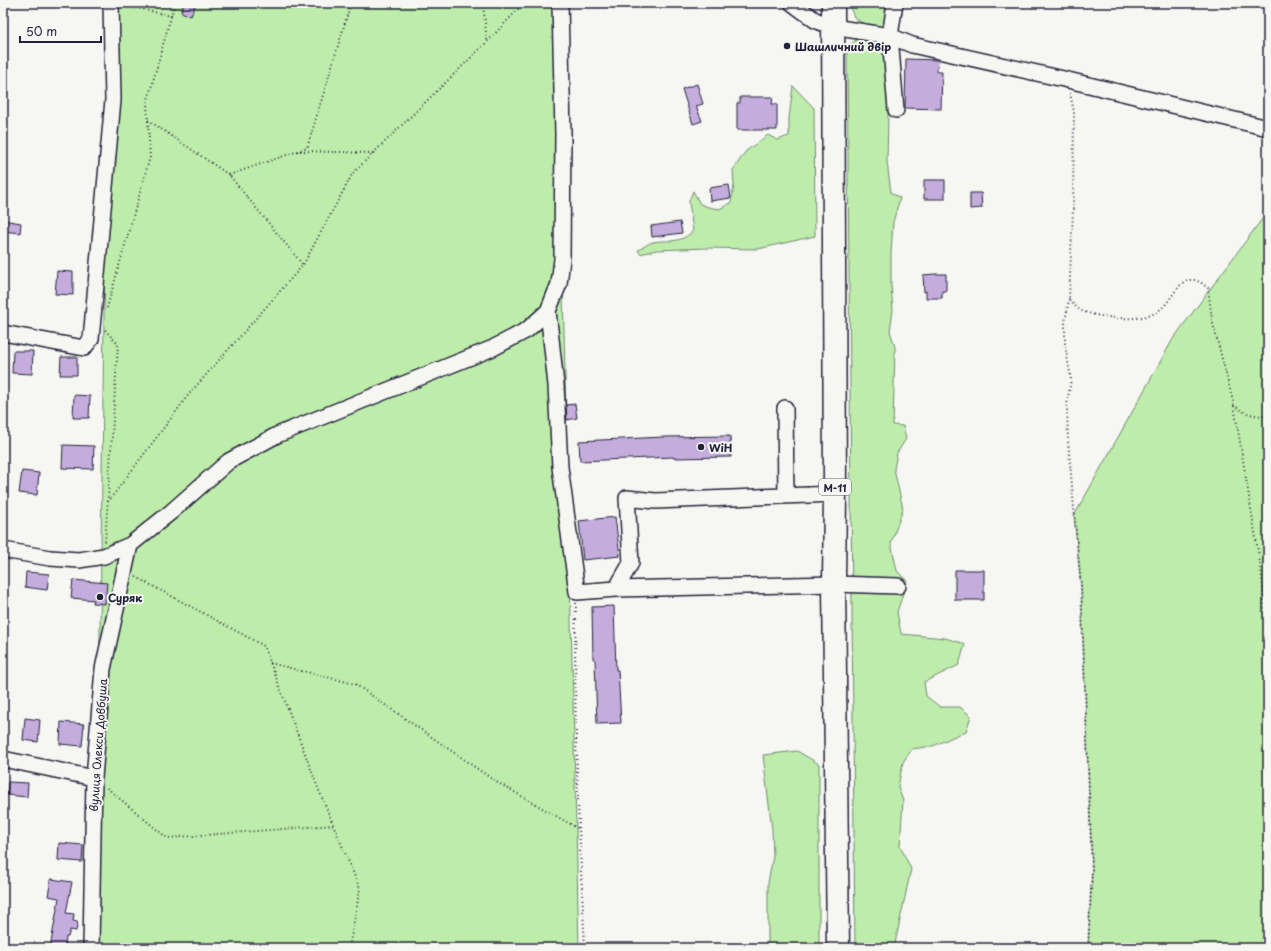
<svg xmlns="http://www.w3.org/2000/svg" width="1271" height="951" viewBox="0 0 1271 951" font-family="'Playpen Sans',sans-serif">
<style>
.green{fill:#beedab;stroke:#708873}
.building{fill:#c4addd;stroke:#22223b}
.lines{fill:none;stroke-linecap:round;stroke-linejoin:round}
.minor-casing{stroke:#22223b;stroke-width:18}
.highway-casing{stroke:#22223b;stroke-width:25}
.path{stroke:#22223b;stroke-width:2;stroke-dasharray:1 3;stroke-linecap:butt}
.minor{stroke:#f6f6f2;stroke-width:15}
.highway{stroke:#f6f6f2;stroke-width:22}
.poi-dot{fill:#22223b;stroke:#f6f6f2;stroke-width:1.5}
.labels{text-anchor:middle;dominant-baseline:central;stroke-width:4;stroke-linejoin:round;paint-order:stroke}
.shield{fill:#f6f6f2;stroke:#626272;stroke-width:1}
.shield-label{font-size:10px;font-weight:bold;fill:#22223b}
.poi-label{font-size:11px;font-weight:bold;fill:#22223b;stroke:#f6f6f2;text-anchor:start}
.street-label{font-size:11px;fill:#22223b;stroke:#f6f6f2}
</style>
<rect width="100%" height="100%" fill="#f6f6f2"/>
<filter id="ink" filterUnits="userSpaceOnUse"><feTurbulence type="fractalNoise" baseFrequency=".025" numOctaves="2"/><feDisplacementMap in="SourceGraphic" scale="8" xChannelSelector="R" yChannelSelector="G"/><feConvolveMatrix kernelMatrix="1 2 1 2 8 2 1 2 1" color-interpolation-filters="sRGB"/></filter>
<g filter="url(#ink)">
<path class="green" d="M 108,3 L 556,3 L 579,948 L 96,948 Z
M 848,3 L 898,3 L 884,26 L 869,28 L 854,17 Z
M 884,37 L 891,90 L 888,112 L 887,162 L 891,193 L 900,198 L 893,222 L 891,253 L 891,286 L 893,310 L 890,331 L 895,347 L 893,425 L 903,426 L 906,439 L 897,453 L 894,469 L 903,509 L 891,543 L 897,571 L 907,581 L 897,612 L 901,634 L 945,638 L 965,644 L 959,665 L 924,682 L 926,696 L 940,707 L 960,707 L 971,716 L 966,731 L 933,746 L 912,749 L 903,762 L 898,787 L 903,801 L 900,846 L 911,869 L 894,948 L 855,948 L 847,47 L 859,38 Z
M 793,86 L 814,108 L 815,236 L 758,249 L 707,248 L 656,250 L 640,254 L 638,250 C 643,248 648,243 653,242 C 670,239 678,245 693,231 L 689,201 L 693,191 L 700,204 L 708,207 L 719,209 L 731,203 L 734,185 L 733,170 L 746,151 L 768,135 L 777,140 L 789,136 L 789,118 Z
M 1268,211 L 1268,948 L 1088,948 L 1092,869 L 1081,586 L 1074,516 L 1173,339 Z
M 797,751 L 819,764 L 819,948 L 792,948 L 768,944 L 768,883 L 773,856 L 772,829 L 763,755 Z"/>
<path class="building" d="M 184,3 L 196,3 L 191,16 L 181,12 Z
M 906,59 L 938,60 L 937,72 L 942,72 L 941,109 L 905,108 Z
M 697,84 L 703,104 L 696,106 L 702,121 L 693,124 L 682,89 Z
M 740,97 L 773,97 L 772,104 L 777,104 L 777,130 L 737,130 L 737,103 L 740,103 Z
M 924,180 L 945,180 L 945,199 L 924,199 Z
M 729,185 L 731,198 L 710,201 L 709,188 Z
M 970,193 L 981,193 L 982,208 L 970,209 Z
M 3,220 L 21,223 L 20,233 L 3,231 Z
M 680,222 L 682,233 L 652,237 L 651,226 Z
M 57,271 L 73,272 L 73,295 L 55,294 Z
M 935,274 L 946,274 L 946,291 L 942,291 L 942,298 L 926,298 L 926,291 L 924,292 L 923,275 Z
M 13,351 L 33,351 L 32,374 L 12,373 Z
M 61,357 L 77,357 L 77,375 L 60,375 Z
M 74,395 L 90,396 L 89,418 L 73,418 Z
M 575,404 L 577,418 L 567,420 L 566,405 Z
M 730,436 L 731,457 L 673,458 L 673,457 L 580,461 L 579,441 L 664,437 Z
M 63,445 L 94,446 L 93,469 L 62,468 Z
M 22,471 L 39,473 L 37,495 L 19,493 Z
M 615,517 L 620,556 L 583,560 L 579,521 Z
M 955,570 L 984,570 L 984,600 L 955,600 Z
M 26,572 L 49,574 L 47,590 L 25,587 Z
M 73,580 L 107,583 L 105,604 L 93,603 L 94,600 L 71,598 Z
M 614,606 L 616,670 L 618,670 L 621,723 L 597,724 L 595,659 L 593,659 L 592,607 Z
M 25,718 L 40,720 L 38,742 L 23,740 Z
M 61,722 L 84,724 L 82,746 L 60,744 Z
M 8,782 L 28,783 L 27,797 L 7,795 Z
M 59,843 L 83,845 L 82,862 L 58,860 Z
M 51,879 L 72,882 L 66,913 L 74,914 L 73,921 L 78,922 L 76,931 L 70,930 L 68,937 L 66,937 L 65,948 L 50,948 L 59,898 L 48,896 Z"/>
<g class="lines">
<defs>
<path id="minor" d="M 792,3 L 815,20 L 833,27 L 890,36 L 912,45 L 1068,80 L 1268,128
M 895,3 L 890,36 L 896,110
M 548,311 L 556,385 L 560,467 L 577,592 L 616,589 L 834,584 L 898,586
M 3,333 L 84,348 L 91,339 L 113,100 L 111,3
M 785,408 L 786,496
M 3,550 L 50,558 L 79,560 L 104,556 L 130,545 L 171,512 L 229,461 L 277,435 L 493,348 L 527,330 L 548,311 L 559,284 L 562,259 L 563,134 L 560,3
M 616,589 L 631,563 L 627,498 L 655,501 L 835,494
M 3,759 L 94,778
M 91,948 L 94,778 L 103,669 L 130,545"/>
<path id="highway" d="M 833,3 L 835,494 L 834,584 L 838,948"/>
</defs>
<use href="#minor" class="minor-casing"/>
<use href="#highway" class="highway-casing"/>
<path class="path" d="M 483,3 L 487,42
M 124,5 L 171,16 L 175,3
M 1070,93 L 1074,112 L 1073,210 L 1069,299 C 1073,304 1076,308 1082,311 C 1100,318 1138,322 1155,313 C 1166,307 1170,297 1178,288 C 1180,285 1184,282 1187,280 L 1194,280 L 1200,282 L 1208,288 L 1212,320 L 1234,405 C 1244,414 1254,416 1268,416
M 148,120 L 229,175 L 303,265
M 300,151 L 373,153
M 229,175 L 307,148 L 351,3
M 1069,299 L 1065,322 L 1065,345 L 1071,378 L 1067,405 L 1068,441 L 1081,586 L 1092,869 L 1088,948
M 107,308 L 150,157 L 147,103 L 171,16
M 105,330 L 118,344 L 105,543
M 1234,406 L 1261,569 L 1268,636
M 108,502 L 190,393 L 303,265 L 353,173 L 487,42 L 524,3
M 136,577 L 264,646 L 318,788 L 360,889 L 349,948
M 576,603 C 573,718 579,833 585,948
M 270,663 L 355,684 L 495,781 L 579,829
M 107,788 L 167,838 L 333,825"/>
<use href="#minor" class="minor"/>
<use href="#highway" class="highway"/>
</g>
</g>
<g class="poi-dot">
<circle cx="787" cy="46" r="4"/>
<circle cx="701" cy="447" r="4"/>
<circle cx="100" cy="597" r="4"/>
</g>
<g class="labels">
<rect class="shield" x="819" y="479" width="32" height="16" rx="3"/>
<g class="shield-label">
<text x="835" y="487">М-11</text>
</g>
<g class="poi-label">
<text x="795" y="46">Шашличний двір</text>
<text x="709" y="447">WiH</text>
<text x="108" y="597">Суряк</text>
</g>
<g class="street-label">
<text transform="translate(98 745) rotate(-86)">вулиця Олекси Довбуша</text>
</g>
</g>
<rect width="1271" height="951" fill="none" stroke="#f6f6f2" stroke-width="16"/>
<rect x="8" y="8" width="1255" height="935" fill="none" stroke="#22223b" stroke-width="1.5" filter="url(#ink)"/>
<path d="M20 36v6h81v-6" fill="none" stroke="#22223b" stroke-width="2"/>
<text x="26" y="36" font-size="12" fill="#22223b" stroke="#f6f6f2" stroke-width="3" paint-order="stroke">50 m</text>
</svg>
